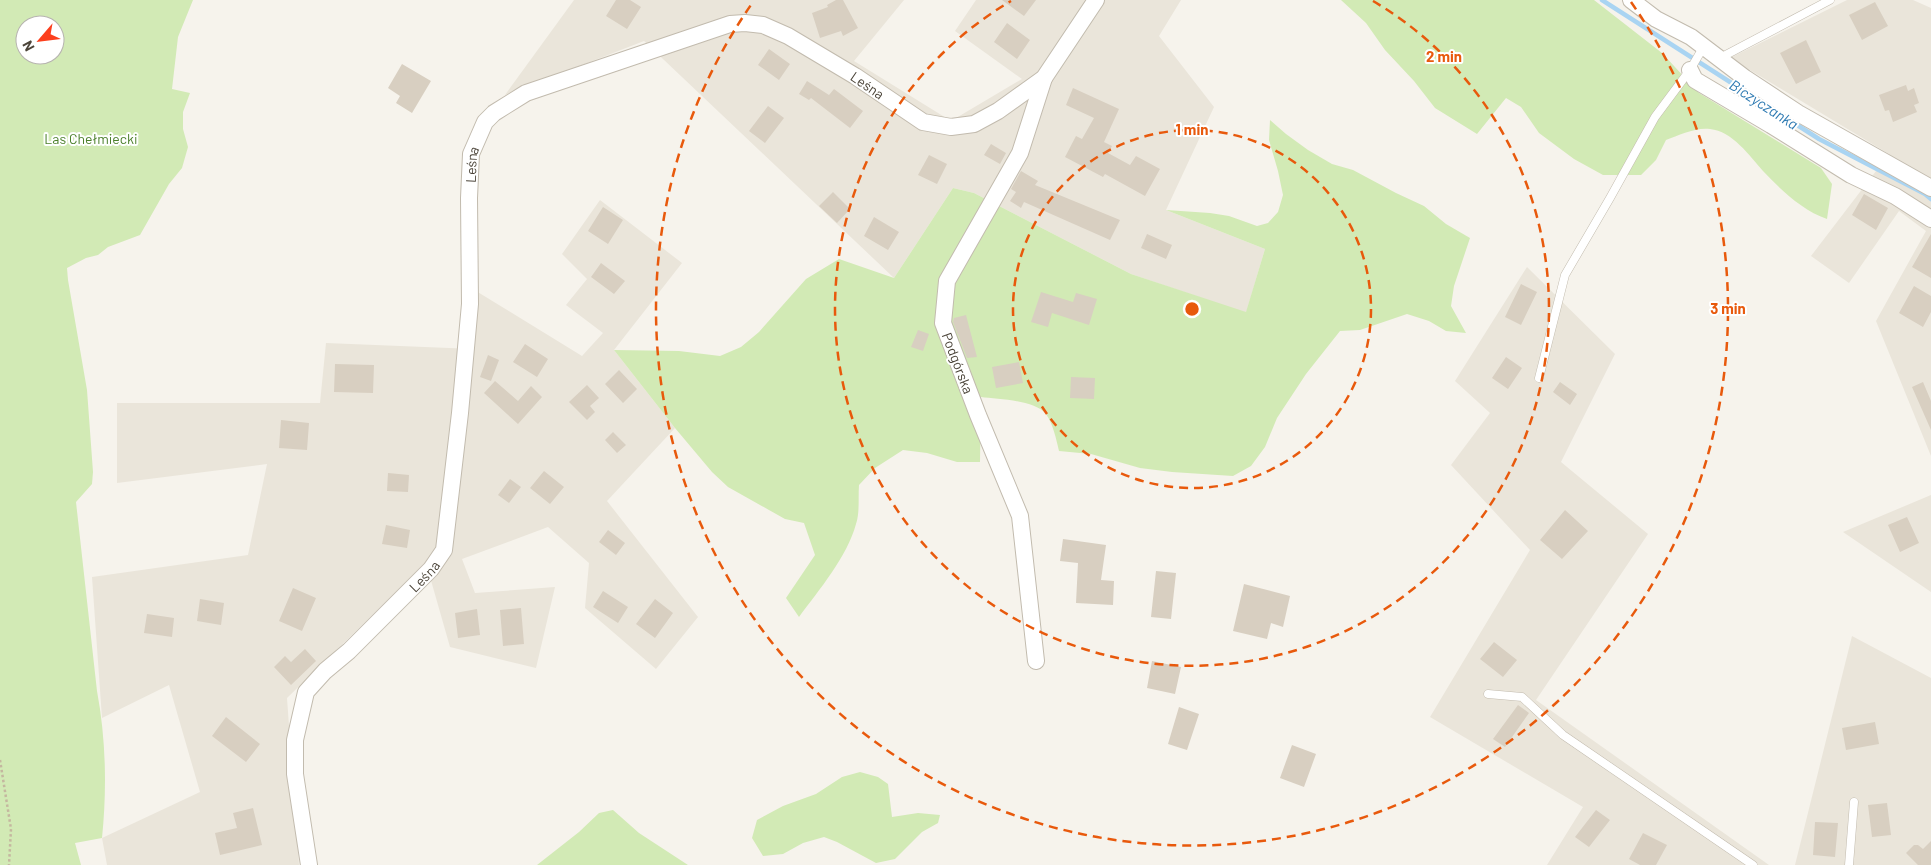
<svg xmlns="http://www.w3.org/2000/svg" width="1931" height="865" viewBox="0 0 1931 865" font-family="Barlow,sans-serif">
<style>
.residential{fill:#eae5da}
.green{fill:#d2eab5;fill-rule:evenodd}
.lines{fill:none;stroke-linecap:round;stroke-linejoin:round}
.stream{stroke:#a9d4f2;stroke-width:4.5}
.building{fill:#d8cfc1}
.service-casing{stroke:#c2bbae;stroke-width:9}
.minor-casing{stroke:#c2bbae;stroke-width:18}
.path{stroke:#c4b79f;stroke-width:2.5;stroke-dasharray:2.5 2.5;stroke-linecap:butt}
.service{stroke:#fff;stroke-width:8}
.minor{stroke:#fff;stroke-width:16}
.ring{fill:none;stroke:#e8590c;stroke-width:2.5;stroke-dasharray:9 6}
.labels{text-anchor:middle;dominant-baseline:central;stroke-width:4;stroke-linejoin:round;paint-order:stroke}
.street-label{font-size:14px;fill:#4b4439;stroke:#fff}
.park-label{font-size:14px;fill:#4a7f2a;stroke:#fff}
.water-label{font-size:15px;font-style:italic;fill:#2e7ab2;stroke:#fff}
.centre{fill:#e8590c;stroke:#fff;stroke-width:2.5}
.ring-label{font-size:15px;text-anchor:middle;font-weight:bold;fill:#e8590c;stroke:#fff;stroke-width:4;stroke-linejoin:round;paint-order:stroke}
</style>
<rect width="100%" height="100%" fill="#f6f3ec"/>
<path class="residential" d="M 574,0 L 904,0 L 854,61 L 951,121 L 1022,79 L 955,31 L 976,0 L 1181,0 L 1159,36 L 1214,107 L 1166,210 L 1265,249 L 1246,313 L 1131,274 L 974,193 L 953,188 L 894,278 L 644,41 L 505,95 Z
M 1847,0 L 1913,0 L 1931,8 L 1931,456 L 1876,321 L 1926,231 L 1899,211 L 1849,283 L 1811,256 L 1889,154 L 1730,58 Z
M 600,200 L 682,263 L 614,350 L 675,428 L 607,501 L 698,617 L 656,669 L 585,608 L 589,563 L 548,527 L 462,559 L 475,593 L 555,587 L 536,668 L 450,647 L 426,563 L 287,698 L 299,865 L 107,865 L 102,838 L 200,792 L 169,685 L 102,718 L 92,577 L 248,555 L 267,464 L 117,483 L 117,403 L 320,403 L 326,343 L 474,349 L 476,291 L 582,356 L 603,333 L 566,305 L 587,279 L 562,254 Z
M 1527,267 L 1615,354 L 1561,462 L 1648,534 L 1536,700 L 1769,865 L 1547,865 L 1583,807 L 1430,717 L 1530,550 L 1451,465 L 1490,413 L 1455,381 Z
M 1931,495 L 1931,592 L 1843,532 Z
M 1852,636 L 1931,678 L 1931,865 L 1795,865 Z"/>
<path class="green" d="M 0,0 L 193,0 L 178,37 L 172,89 L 190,93 L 183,112 L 183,129 L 188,147 L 182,168 L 169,184 L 140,235 L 108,247 L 98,255 L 86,258 L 67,268 L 68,280 L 87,390 L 93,472 L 92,484 L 76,502 L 97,691 C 106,739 107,789 102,838 L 75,843 L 81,865 L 0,865 ZM 25,25 L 55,25 L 55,55 L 25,55 Z
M 1341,0 L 1594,0 L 1662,53 L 1699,93 L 1821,168 L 1832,184 L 1827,219 C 1802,210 1781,190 1763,171 C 1750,156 1732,131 1710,129 C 1696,127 1679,135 1666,140 L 1656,160 L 1641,175 L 1603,175 L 1574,159 L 1539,133 L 1521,107 L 1506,98 L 1477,134 L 1435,108 L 1414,81 L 1385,50 L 1366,23 Z
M 1270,120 L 1286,134 L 1308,150 L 1332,164 L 1353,170 L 1396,193 L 1424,206 L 1446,224 L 1470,238 L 1454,286 L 1451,306 L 1466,333 L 1446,331 L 1429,321 L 1407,314 L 1360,330 L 1340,331 L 1306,374 L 1277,418 L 1265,447 L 1251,466 L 1233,476 L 1172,472 L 1140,468 L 1091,454 L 1059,451 C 1056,438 1053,424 1046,414 C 1035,400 998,399 981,397 L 980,462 L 957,462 L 927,453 L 903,450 L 875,468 L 859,485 C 858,497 860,512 856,524 C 847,557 819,590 799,617 L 786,598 L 815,555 L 804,523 L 785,519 L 728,487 L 712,472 L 675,428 L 614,350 L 679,351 L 720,356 L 741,347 L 759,332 L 806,279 L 839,259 L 894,278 L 953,188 L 974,193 L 1131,274 L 1246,312 L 1265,249 L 1166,210 L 1210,213 L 1229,216 L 1257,226 L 1268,223 L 1278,212 L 1283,195 L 1278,171 L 1269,140 Z
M 860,772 L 878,777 L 888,784 L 892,817 L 918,813 L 940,815 L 938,823 L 922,832 L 895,859 L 876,863 L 837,842 L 824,837 L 803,843 L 783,854 L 763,856 L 752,838 L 757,820 L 783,806 L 816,794 L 842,777 Z
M 613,810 L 639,833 L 688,865 L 537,865 L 579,832 L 599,813 Z"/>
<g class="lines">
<path class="stream" d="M 1602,0 L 1819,139 L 1925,194 L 1931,199"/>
</g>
<path class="building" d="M 616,0 L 630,0 L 641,7 L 627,29 L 606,16 Z
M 836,0 L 843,0 L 858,28 L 843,36 L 841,31 L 820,38 L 812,13 L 828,7 L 827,5 Z
M 1002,0 L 1036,0 L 1024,16 Z
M 1875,2 L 1888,26 L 1862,40 L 1849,15 Z
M 1007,23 L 1030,40 L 1017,59 L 994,42 Z
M 1806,40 L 1821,72 L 1796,84 L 1780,53 Z
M 769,49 L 790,64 L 779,80 L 758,65 Z
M 402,64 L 431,81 L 412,113 L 396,103 L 400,96 L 388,88 Z
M 807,81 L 829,95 L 834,89 L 863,111 L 850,128 L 811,98 L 809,100 L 799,94 Z
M 1906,85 L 1908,91 L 1914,88 L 1919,103 L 1914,105 L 1917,112 L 1893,122 L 1889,110 L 1885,111 L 1879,95 Z
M 1073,88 L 1119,109 L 1104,142 L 1112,146 L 1108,153 L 1130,165 L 1136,156 L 1160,169 L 1145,196 L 1105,174 L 1103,177 L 1065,157 L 1076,136 L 1082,139 L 1094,118 L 1066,105 Z
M 768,106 L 784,118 L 765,143 L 749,131 Z
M 991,144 L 1006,153 L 1000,164 L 984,155 Z
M 929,155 L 947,164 L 937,184 L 918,175 Z
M 1021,171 L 1038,181 L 1035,185 L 1120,220 L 1110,240 L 1024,202 L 1021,208 L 1010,201 L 1016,192 L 1011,189 Z
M 833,192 L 850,209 L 837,223 L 819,206 Z
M 1864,194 L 1888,208 L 1876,230 L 1852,215 Z
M 603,207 L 623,220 L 608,244 L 588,231 Z
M 874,217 L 899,232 L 888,250 L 864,236 Z
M 1147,234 L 1172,245 L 1166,259 L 1141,248 Z
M 1931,234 L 1931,278 L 1912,267 Z
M 601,263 L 625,281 L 614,294 L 591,277 Z
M 1521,284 L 1537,292 L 1521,325 L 1505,317 Z
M 1914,286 L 1931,296 L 1931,312 L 1923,327 L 1899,313 Z
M 1041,292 L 1073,302 L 1076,293 L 1097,299 L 1089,325 L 1052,313 L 1048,327 L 1031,322 Z
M 966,315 L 977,357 L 967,358 L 953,322 L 954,318 Z
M 918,330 L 929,334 L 923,351 L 911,347 Z
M 525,344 L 548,359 L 537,377 L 513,362 Z
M 488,355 L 499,360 L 491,381 L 480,377 Z
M 1506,357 L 1522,368 L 1508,389 L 1492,378 Z
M 1019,362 L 1023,383 L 996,388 L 992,367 Z
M 335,364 L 374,365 L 373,393 L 334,392 Z
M 619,370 L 637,389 L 623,403 L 605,384 Z
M 1071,377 L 1095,378 L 1094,399 L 1070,398 Z
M 495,381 L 518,401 L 531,386 L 542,397 L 518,424 L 484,393 Z
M 1560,382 L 1577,394 L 1570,405 L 1553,392 Z
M 1923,382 L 1931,401 L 1931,430 L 1912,387 Z
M 587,385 L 599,398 L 590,406 L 595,412 L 587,420 L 569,402 Z
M 281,420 L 309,423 L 307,450 L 279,448 Z
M 613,432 L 626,445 L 617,453 L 605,440 Z
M 544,471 L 564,487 L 550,504 L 530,488 Z
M 388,473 L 409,475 L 408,492 L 387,491 Z
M 510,479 L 521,487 L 509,503 L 498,495 Z
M 1565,510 L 1588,531 L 1562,559 L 1540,540 Z
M 1907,517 L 1919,543 L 1900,552 L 1888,525 Z
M 386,525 L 410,530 L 407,548 L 382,544 Z
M 608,530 L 625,543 L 616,555 L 599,542 Z
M 1063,539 L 1106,545 L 1101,580 L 1114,581 L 1113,605 L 1076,603 L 1078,563 L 1060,561 Z
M 1156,571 L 1176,573 L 1171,619 L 1151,617 Z
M 1244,584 L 1290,596 L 1283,627 L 1271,623 L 1267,639 L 1233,631 Z
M 293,588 L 316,598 L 302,631 L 279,621 Z
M 603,591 L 628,607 L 618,623 L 593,607 Z
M 200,599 L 224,603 L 221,625 L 197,621 Z
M 655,599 L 673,613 L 655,638 L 636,624 Z
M 521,608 L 524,644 L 503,646 L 500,610 Z
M 477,609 L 480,635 L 458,638 L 455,613 Z
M 147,614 L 174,618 L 172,637 L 144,633 Z
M 1494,642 L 1517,660 L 1503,677 L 1480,659 Z
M 305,649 L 316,661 L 291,685 L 274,667 L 285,656 L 291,662 Z
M 1152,661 L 1181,667 L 1175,694 L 1147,688 Z
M 1518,705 L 1529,713 L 1505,747 L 1493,739 Z
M 1179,707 L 1199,714 L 1187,750 L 1168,744 Z
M 226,717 L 260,744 L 246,762 L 212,736 Z
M 1875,722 L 1879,744 L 1846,750 L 1842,728 Z
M 1292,745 L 1316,754 L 1304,787 L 1280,778 Z
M 1887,803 L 1891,835 L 1872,837 L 1868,805 Z
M 253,808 L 262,845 L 220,855 L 215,833 L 237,828 L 233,813 Z
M 1596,810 L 1610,820 L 1589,847 L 1575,837 Z
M 1815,822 L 1838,823 L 1835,857 L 1813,855 Z
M 1643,833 L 1667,845 L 1656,865 L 1640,865 L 1629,859 Z
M 1931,841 L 1931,865 L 1918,865 L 1906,853 L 1914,845 L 1918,845 L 1923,849 Z"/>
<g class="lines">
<defs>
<path id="service" d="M 1720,58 L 1830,0
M 1539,378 L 1565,275 L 1610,198 L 1655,117 L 1690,70 L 1704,46
M 1488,694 L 1522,697 L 1563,735 L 1753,865
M 1849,865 L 1854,802"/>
<g id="minor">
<path d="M 1631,0 L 1656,19 L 1691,37 L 1745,78 L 1798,113 L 1931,188"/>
<path d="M 1690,70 L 1695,80 L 1771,125 L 1851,175 L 1895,196 L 1931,219"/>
<path d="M 1036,661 L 1020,516 L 978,415 L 943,323 L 947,281 L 1020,153 L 1044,78"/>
<path id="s1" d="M 309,865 L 295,774 L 295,740 L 306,692 L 325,671 L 349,651 L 431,569 L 444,550 L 460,413 L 470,304 L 469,198 L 471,154 L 485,122 L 494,113 L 526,93 L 730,24 L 745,23 L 763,25 L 788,36 L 855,76 L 923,122 L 951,127 L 974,124 L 998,111 L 1044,78 L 1096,0"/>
</g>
</defs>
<use href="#service" class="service-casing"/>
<use href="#minor" class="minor-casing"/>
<path class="path" d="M 0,760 L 11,829 L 9,865"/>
<use href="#service" class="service"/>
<use href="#minor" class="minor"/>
</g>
<g class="ring">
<circle cx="1192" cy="309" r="179"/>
<path d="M1373 1A357 357 0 1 1 1011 1"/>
<path d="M1631 2A536 536 0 1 1 753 2"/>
</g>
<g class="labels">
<g class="street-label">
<text stroke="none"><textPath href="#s1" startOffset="1226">Leśna</textPath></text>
<text stroke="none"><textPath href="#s1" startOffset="761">Leśna</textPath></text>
<text transform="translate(958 363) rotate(69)">Podgórska</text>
<text stroke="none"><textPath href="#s1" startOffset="341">Leśna</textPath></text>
</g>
<g class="park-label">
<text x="91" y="138">Las Chełmiecki</text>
</g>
<g class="water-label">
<text transform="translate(1764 104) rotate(33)">Biczyczanka</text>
</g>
</g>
<circle cx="1192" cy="309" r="8" class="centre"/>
<g class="ring-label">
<text x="1444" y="62">2 min</text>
<text x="1192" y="135">1 min</text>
<text x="1728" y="314">3 min</text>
</g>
<g transform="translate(40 40) rotate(242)"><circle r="24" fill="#ffffff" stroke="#b7b4b0"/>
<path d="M0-4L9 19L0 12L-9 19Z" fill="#fc3f1d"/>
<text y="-8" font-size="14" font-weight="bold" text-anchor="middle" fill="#4b4439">N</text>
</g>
</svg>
